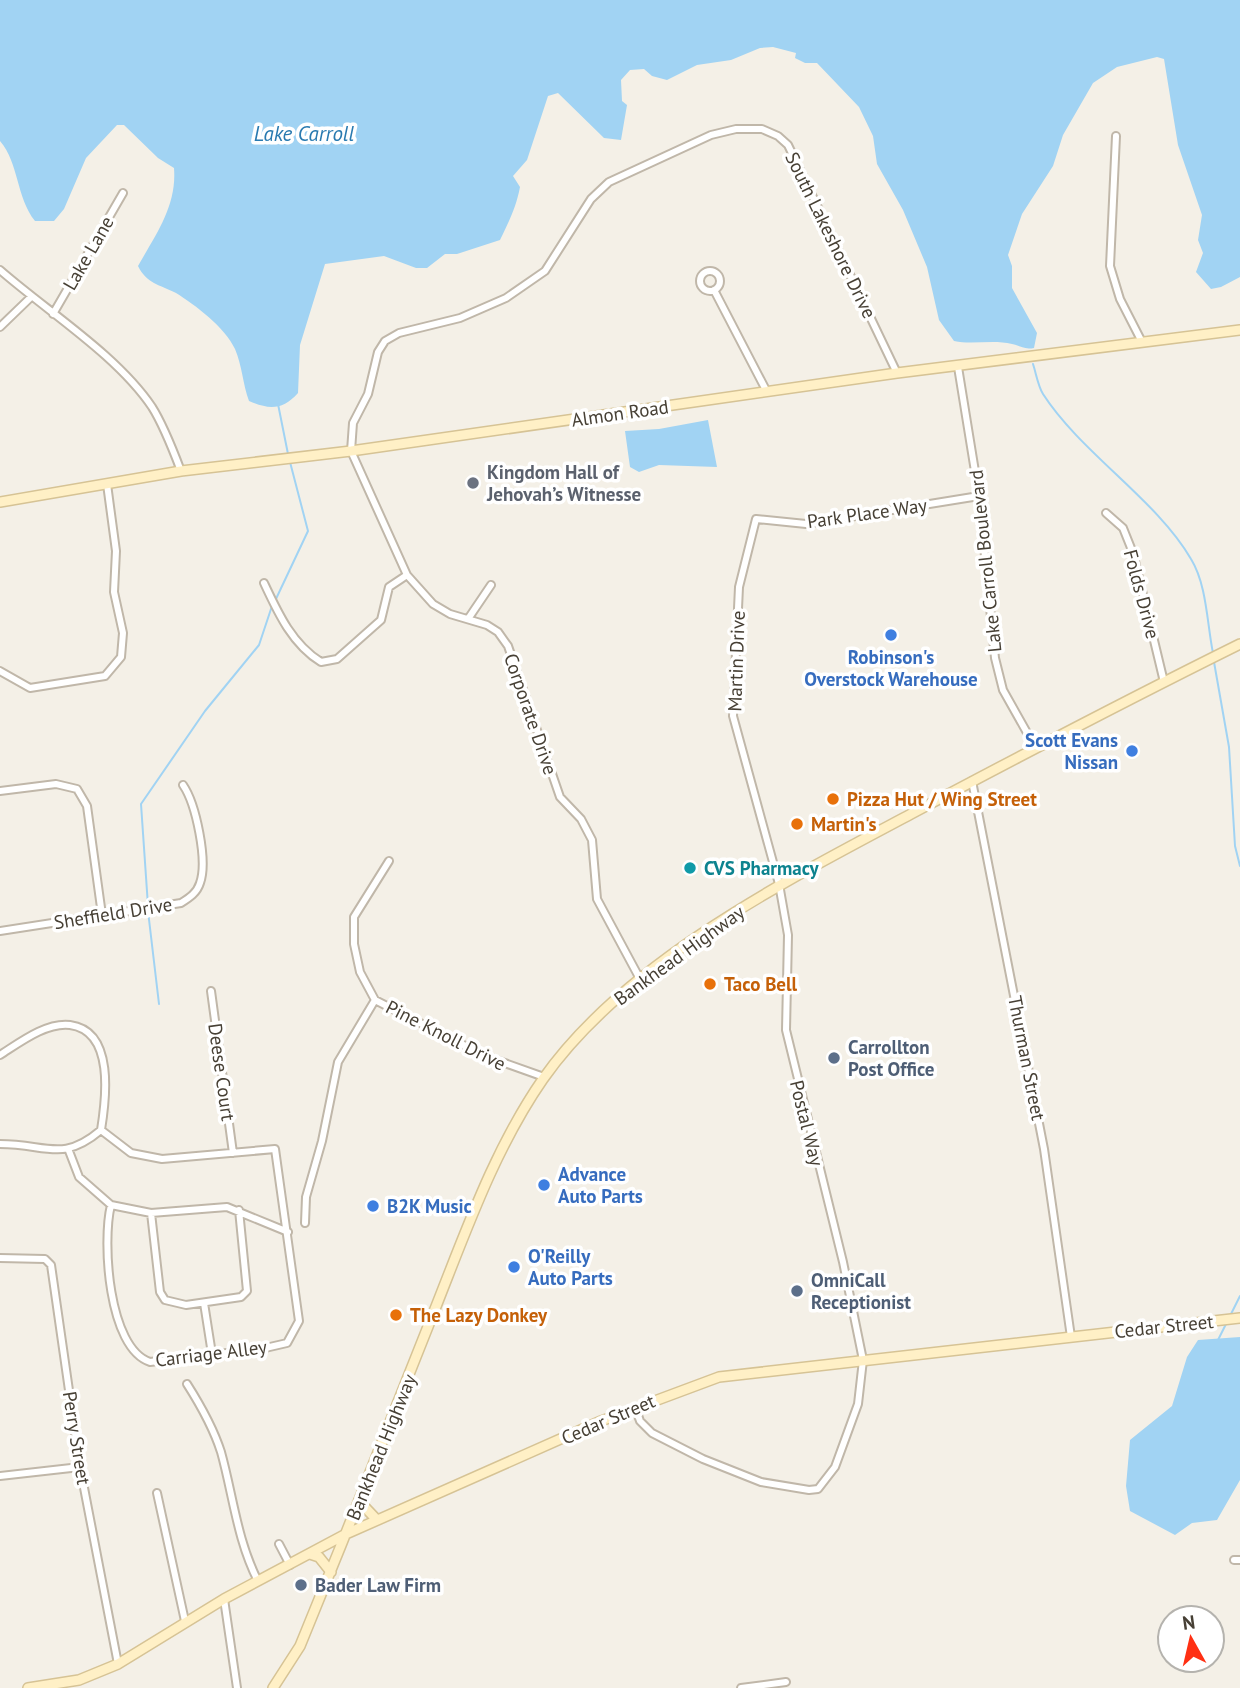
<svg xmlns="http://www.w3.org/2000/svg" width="1240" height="1688" viewBox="0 0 1240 1688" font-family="'PT Sans',sans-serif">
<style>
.water{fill:#a1d3f3}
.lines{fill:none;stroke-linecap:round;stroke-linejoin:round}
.stream{stroke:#a1d3f3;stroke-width:2}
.street-casing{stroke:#c0b7a9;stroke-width:10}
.secondary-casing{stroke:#d6c395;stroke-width:12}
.street{stroke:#fff;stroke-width:6}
.secondary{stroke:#fff0c6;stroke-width:9}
.worship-dot{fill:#6b7280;stroke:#fff;stroke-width:2.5}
.shop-dot{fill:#3f7fe0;stroke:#fff;stroke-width:2.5}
.food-dot{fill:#e8710a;stroke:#fff;stroke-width:2.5}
.culture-dot{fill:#0f9aa8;stroke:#fff;stroke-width:2.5}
.service-dot{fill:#5c6f8a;stroke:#fff;stroke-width:2.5}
.labels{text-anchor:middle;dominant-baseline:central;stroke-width:7;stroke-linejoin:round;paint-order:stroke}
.street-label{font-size:19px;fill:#474035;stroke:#fff}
.worship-label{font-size:19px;font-weight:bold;fill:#5b616d;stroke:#fff;text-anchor:start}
.shop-label{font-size:19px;font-weight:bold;fill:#366cbe;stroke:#fff;text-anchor:start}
.food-label{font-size:19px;font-weight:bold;fill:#c56008;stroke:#fff;text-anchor:start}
.culture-label{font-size:19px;font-weight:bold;fill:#0d838f;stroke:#fff;text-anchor:start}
.service-label{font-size:19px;font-weight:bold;fill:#4e5e75;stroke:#fff;text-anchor:start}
.water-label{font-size:21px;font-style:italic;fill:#297ab0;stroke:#fff}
</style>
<rect width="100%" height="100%" fill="#f4f0e7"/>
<path class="water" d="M 0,0 L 1240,0 L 1240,277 L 1221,287 L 1211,289 L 1196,272 L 1203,253 L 1198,240 L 1202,215 L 1178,145 L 1164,59 L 1157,57 L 1117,67 L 1093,83 L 1063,135 L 1053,166 L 1022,214 L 1008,255 L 1012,266 L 1012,288 L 1037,333 L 1034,348 C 1024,350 1021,346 1012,344 C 993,339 973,345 954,341 L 939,320 L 927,267 L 903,210 L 877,164 L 873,136 L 859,107 L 817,63 L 805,63 L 795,58 L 796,53 L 773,47 L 760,48 L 731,60 L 697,65 L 667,80 L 652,76 L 644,69 L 630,70 L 621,80 L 622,101 L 627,105 L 621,140 L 604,138 L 558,93 L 548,96 L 527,160 L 513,176 L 520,187 C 516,208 509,221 500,240 L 457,254 L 445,254 L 427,268 L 416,268 L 384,256 L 325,264 L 300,345 L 298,393 C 283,410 269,410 249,401 C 243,385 242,365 235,349 C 225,327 195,305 176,293 C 160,285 146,283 138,266 C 156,234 177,206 174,168 L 158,158 L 124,125 L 117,125 L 86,158 L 64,209 L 54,221 L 35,221 C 16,197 19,163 0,141 Z
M 708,420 L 717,467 L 659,465 L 639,472 L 630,467 L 625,431 L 659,429 Z
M 1240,1337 L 1240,1480 L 1217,1520 L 1192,1523 L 1175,1535 L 1130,1511 L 1126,1486 L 1130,1440 L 1172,1406 L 1187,1357 L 1198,1340 Z"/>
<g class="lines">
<path class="stream" d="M 1033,364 C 1036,373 1038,386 1043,394 C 1081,453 1157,500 1191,559 C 1207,585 1207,624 1213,653
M 278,404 L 288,454
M 275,601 L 308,531 L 290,462
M 1214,662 L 1229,747 L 1235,846 L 1240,866
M 148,906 L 141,804 L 205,711 L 259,645 L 272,606
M 148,911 L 159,1004
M 1231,1314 L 1240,1296
M 1218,1340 L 1227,1322"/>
<defs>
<path id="street" d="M 1116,136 L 1110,266 L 1120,299 L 1142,342
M 0,270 C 48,312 117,355 152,407 C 164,426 173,450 181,471
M700 281a10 10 0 1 1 20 0a10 10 0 1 1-20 0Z
M 714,290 L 767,392
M 53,314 L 123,193
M 0,327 L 30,298
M 958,367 L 979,496 L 995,658 L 1003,690 L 1035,747
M 1106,513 L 1123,528 L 1133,553 L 1164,682
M 264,583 C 278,613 292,644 321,662 L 337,659 L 381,620 L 389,587 L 407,575
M 468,619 L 491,585
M 0,671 L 30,688 L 105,676 L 121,657 L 123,633 L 114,592 L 116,551 L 107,484
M 972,781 L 1044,1149 L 1071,1337
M 0,791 L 56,784 L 77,789 L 87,806 L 102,915
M 389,861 L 354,917 L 354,944 L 360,972 L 375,1000 L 485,1056 L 544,1077
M 0,931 L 181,903 C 189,898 197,893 200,883 C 208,861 196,804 183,785
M 640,979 L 597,899 L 592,840 L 581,819 L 560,797 L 508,646 L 498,632 L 487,625 L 450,614 L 433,604 L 407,575 L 351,451 L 353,423 L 368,394 L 378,352 L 385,341 L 399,333 L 460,318 L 506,298 L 545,271 L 591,199 L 609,182 L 711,135 L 736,129 L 762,129 L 778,136 L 788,145 L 897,373
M 211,991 L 233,1153
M 0,1055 C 19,1043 46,1022 70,1025 C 115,1031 106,1099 101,1130 C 62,1163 47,1144 0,1144
M 101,1130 L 131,1153 L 162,1159 L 275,1149 L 299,1321 L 287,1343 L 261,1349 L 150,1362 C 108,1348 102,1241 111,1205
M 69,1151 L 79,1177 L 111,1205 L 151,1213 L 227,1207 L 288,1232
M 151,1213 L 160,1292 L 165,1300 L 186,1305 L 241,1297 L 247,1291 L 239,1210
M 305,1223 L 306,1197 L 322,1141 L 338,1062 L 375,1000
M 0,1258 L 45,1259 L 51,1265 L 80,1467 L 118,1664
M 204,1303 L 212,1354
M 187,1384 C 201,1406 213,1427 221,1452 C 233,1495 237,1540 258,1581
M 635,1407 L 640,1421 L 652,1433 L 703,1459 L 761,1482 L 809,1490 L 818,1489 L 835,1467 L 858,1404 L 863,1360 L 843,1262 L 786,1030 L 788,935 L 779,884 L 733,716 L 739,587 L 756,519 L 806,524 L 979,496
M 0,1476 L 80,1467
M 157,1493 L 185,1621
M 279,1544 L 290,1565
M 1234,1560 L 1240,1560
M 224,1599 L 237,1688
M 741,1688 L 786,1682"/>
<path id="secondary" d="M 0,502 L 181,471 L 351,451 L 897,373 L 1240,330
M 359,1501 L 377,1520
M 310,1554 L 319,1557 L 331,1572
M 28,1688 L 79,1680 L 118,1664 L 224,1599 L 346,1534 L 601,1421 L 719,1377 L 1240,1318
M 273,1688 L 300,1646 C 346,1534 391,1421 435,1309 C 466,1231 495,1148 543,1079 C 625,962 787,880 911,814 C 1020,756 1129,699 1240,644"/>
</defs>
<use href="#street" class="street-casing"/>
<use href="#secondary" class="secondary-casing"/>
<use href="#street" class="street"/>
<use href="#secondary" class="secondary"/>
</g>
<circle class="worship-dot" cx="473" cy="483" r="7"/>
<g class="shop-dot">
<circle cx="891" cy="635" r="7"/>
<circle cx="1132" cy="751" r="7"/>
<circle cx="544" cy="1185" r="7"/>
<circle cx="373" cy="1206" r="7"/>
<circle cx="514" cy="1267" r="7"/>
</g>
<g class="food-dot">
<circle cx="833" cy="799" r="7"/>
<circle cx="797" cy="824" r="7"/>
<circle cx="710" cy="984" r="7"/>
<circle cx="396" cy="1315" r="7"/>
</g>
<circle class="culture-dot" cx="690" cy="868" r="7"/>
<g class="service-dot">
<circle cx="834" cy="1058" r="7"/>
<circle cx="797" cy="1291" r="7"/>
<circle cx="301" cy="1585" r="7"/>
</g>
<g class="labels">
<g class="street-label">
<text transform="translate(831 235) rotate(64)">South Lakeshore Drive</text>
<text transform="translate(88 253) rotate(-60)">Lake Lane</text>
<text transform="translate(620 413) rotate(-8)">Almon Road</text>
<text transform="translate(867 513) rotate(-8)">Park Place Way</text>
<text transform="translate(985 561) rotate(-96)">Lake Carroll Boulevard</text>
<text transform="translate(1142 594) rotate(75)">Folds Drive</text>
<text transform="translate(736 661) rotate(-88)">Martin Drive</text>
<text transform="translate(531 714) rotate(71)">Corporate Drive</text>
<text transform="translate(113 913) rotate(-9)">Sheffield Drive</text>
<text transform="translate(679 955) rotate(-36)">Bankhead Highway</text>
<text transform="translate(446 1035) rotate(27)">Pine Knoll Drive</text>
<text transform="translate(1027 1058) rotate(79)">Thurman Street</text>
<text transform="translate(222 1072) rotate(82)">Deese Court</text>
<text transform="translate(807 1123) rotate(76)">Postal Way</text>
<text transform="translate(1164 1326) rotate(-6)">Cedar Street</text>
<text transform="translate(211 1353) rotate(-7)">Carriage Alley</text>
<text transform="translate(608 1419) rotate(-23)">Cedar Street</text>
<text transform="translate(77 1438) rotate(81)">Perry Street</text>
<text transform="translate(381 1447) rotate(-68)">Bankhead Highway</text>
</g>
<g class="worship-label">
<text x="487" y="472">Kingdom Hall of<tspan x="487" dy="22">Jehovah’s Witnesse</tspan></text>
</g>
<g class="shop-label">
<text x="891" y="657" text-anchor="middle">Robinson's<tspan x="891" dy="22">Overstock Warehouse</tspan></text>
<text x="1118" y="740" text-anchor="end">Scott Evans<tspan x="1118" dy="22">Nissan</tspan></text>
<text x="558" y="1174">Advance<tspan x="558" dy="22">Auto Parts</tspan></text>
<text x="387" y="1206">B2K Music</text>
<text x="528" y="1256">O'Reilly<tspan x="528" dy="22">Auto Parts</tspan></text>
</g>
<g class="food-label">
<text x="847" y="799">Pizza Hut / Wing Street</text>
<text x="811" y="824">Martin's</text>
<text x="724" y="984">Taco Bell</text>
<text x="410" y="1315">The Lazy Donkey</text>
</g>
<g class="culture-label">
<text x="704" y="868">CVS Pharmacy</text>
</g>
<g class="service-label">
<text x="848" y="1047">Carrollton<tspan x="848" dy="22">Post Office</tspan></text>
<text x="811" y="1280">OmniCall<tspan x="811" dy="22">Receptionist</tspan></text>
<text x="315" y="1585">Bader Law Firm</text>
</g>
<g class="water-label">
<text x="304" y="133">Lake Carroll</text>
</g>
</g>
<g transform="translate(1191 1639) rotate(352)"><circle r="33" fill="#ffffff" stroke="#b5b3ae" stroke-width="2"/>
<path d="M0-5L12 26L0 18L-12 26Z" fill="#ff3013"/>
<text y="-10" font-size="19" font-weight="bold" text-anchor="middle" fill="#474035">N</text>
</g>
</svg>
